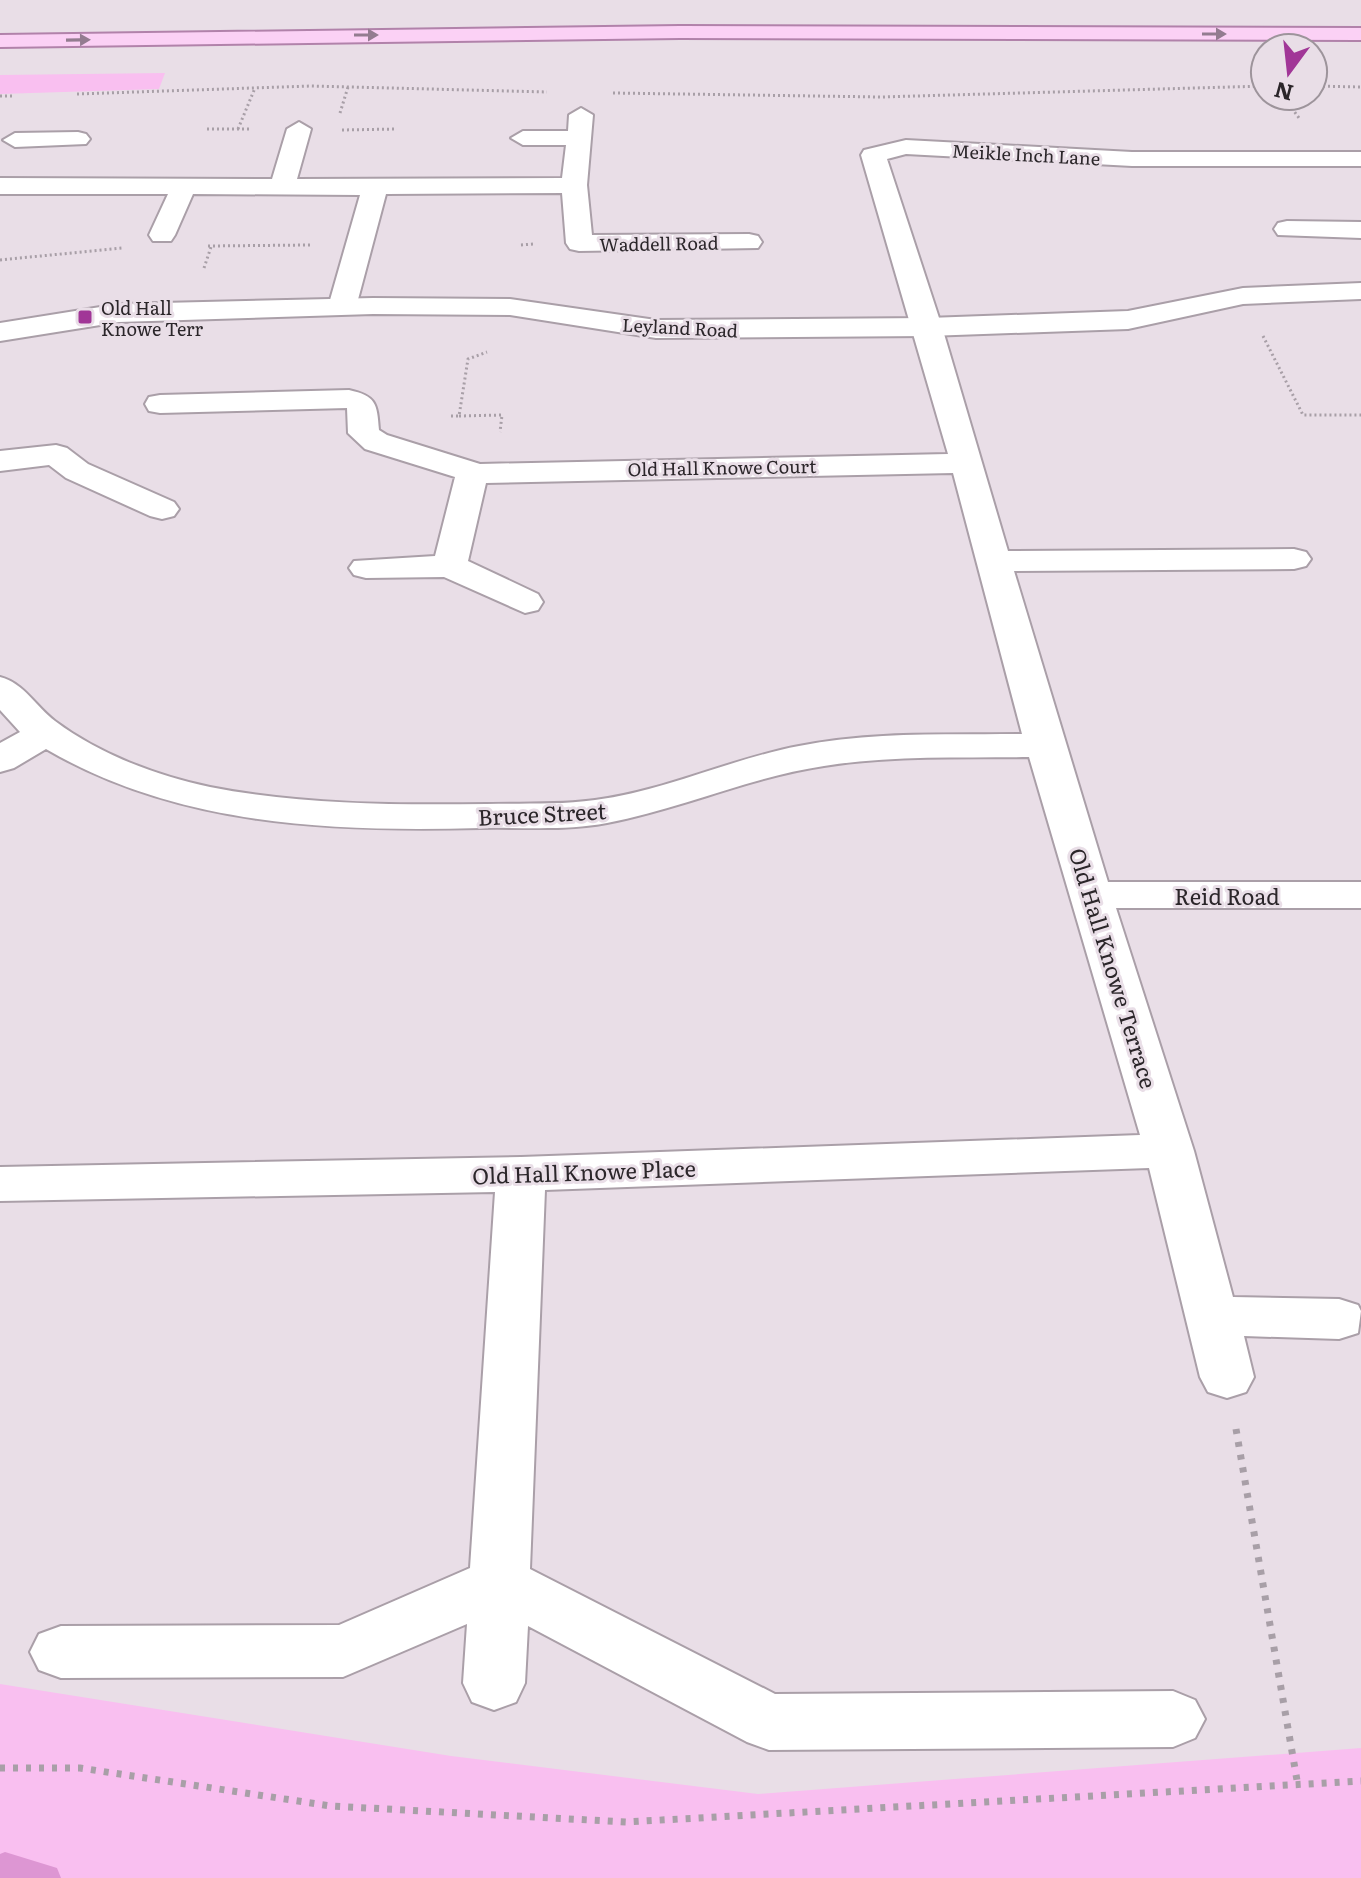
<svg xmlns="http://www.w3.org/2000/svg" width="1361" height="1878" viewBox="0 0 1361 1878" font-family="Literata,serif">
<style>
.green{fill:#f9bff0}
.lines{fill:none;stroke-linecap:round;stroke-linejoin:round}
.stream{fill:#dd96d3;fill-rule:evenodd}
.street-casing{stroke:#aa9fa8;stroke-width:4}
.secondary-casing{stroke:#aa9fa8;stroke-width:4}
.primary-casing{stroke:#b182aa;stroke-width:4}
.path-far1{stroke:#a89fa7;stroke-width:3;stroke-dasharray:2 3;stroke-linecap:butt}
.path{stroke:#a89fa7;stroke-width:7;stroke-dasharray:5 8;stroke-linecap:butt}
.street{fill:#fff;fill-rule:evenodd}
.secondary{fill:#fff;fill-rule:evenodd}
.primary{fill:#fbd1f5;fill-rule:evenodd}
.oneway{fill:#937c90}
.poi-dot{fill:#a13697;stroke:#e9dee7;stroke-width:3}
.labels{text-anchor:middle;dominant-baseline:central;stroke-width:6;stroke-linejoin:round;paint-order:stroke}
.far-street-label{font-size:18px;fill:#2b262a;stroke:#e9dee7}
.far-poi-label{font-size:18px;fill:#2b262a;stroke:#e9dee7;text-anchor:start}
.street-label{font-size:22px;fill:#2b262a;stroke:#e9dee7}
</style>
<rect width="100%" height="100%" fill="#e9dee7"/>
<path class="green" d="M 165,73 L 159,89 L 0,94 L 0,75 Z
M 0,1684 L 451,1756 L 758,1794 L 1361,1748 L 1361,1878 L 0,1878 Z"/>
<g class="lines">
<path class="stream" d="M 5,1852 L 57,1868 L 61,1878 L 0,1878 L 0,1854 Z"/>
<defs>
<path id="street" d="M 581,108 L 593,115 L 587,185 L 592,235 L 749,234 L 758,236 L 762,242 L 758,248 L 579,251 L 570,249 L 566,243 L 562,193 L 386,194 L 356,307 L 352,313 L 332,313 L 328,307 L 360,195 L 193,194 L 175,235 L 171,241 L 153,241 L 149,235 L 168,194 L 0,194 L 0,178 L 272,179 L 287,129 L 299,122 L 311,129 L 297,179 L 562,178 L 566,145 L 523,145 L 511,138 L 523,131 L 568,131 L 569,115 Z
M 78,132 L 86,134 L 90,139 L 86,144 L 15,147 L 3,140 L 15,133 Z
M 906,140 L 1132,152 L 1361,152 L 1361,166 L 1132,166 L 906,154 L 887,159 L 942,327 L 1008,551 L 1294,549 L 1306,552 L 1311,559 L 1306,566 L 1294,569 L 1014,571 L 1108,882 L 1361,882 L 1361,908 L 1116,908 L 1194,1151 L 1233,1297 L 1339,1299 L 1358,1305 L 1361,1311 L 1358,1333 L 1339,1339 L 1244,1336 L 1254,1377 L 1246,1392 L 1227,1398 L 1208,1392 L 1200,1377 L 1149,1168 L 545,1190 L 530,1569 L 775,1694 L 1173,1691 L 1195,1700 L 1205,1719 L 1195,1738 L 1173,1747 L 769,1750 L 747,1742 L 528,1626 L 525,1683 L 516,1702 L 494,1710 L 472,1702 L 463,1683 L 467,1624 L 343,1677 L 61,1678 L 39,1670 L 30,1652 L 39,1634 L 61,1626 L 339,1625 L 470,1568 L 495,1192 L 0,1201 L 0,1167 L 521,1157 L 1140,1135 L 1029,757 C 961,758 891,755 824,766 C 750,777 681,809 607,823 C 566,831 523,827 481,828 C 331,832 178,826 46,749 L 14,768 L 0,772 L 0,743 L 20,732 L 0,710 L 0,677 C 24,683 36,707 55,721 C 99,754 157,776 210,787 C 302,805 394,805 487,804 C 523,803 559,805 595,800 C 665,791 730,759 799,746 C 873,731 948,735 1022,734 L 953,473 L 486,483 L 468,561 L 538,594 L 543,602 L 538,610 L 525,613 L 444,577 L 366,578 L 354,575 L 349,568 L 354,561 L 435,556 L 455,477 L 365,449 L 348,433 L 347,408 L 160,413 L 149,411 L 145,404 L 149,397 L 160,395 L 349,390 C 376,396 377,403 379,430 L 387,435 L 480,464 L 948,454 L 861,155 L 864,150 Z
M 1287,221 L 1361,222 L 1361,238 L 1278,235 L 1274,229 L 1278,223 Z
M 56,445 L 67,448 L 88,464 L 174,502 L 179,509 L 174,516 L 162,519 L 150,516 L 66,478 L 49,465 L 0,471 L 0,451 Z"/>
<path id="secondary" d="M 1361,283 L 1361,299 L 1243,304 L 1128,329 L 928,336 L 656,338 L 510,315 L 373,314 L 119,322 L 0,341 L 0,323 L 119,304 L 373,298 L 510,299 L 656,320 L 928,318 L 1128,311 L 1243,288 Z"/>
<path id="primary" d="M 680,26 L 1361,28 L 1361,40 L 680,38 L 0,47 L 0,35 Z"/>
</defs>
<use href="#street" class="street-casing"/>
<use href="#secondary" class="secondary-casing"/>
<use href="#primary" class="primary-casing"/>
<path class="path-far1" d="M 1313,86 L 1361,87
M 613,93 L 881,97 L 1265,86
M 77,94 L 311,86 L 547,92
M 0,96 L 15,96
M 1283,96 L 1299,118
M 340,113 L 348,87
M 207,129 L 252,129
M 238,129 L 255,88
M 342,130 L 397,129
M 521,245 L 534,244
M 208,246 L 310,245
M 0,260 L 122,248
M 204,268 L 211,247
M 1263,336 L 1303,415 L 1361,415
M 451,416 L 459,416 L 468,359 L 487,352
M 459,416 L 502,415 L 500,432"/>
<path class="path" d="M 1236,1429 L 1298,1786
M 0,1768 L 80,1768 L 331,1806 L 626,1822 L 1361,1781"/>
<use href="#street" class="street"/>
<use href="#secondary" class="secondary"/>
<use href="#primary" class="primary"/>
</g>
<defs><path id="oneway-solid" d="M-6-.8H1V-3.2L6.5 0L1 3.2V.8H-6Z" transform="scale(2)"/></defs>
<g class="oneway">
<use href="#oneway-solid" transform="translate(1214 34)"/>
<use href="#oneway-solid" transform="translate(366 35)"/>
<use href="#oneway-solid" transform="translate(78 40) rotate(-1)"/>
</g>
<rect class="poi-dot" x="77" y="309" width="16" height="16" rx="4"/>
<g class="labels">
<g class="far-street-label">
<text transform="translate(1026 154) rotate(3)">Meikle Inch Lane</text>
<text transform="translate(659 243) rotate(-1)">Waddell Road</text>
<text transform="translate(680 327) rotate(3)">Leyland Road</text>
<text transform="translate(722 467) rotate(-1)">Old Hall Knowe Court</text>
</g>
<g class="far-poi-label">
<text x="101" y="307">Old Hall<tspan x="101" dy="21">Knowe Terr</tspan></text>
</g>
<g class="street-label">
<text transform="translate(542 813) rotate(-3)">Bruce Street</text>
<text x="1227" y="895">Reid Road</text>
<text transform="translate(1114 968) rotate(73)">Old Hall Knowe Terrace</text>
<text transform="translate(584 1171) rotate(-2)">Old Hall Knowe Place</text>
</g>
</g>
<g transform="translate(1289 72) rotate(195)"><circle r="38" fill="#e9dee7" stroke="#9d949b" stroke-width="2"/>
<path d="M0-6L14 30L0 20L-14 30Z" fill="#a13697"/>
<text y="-12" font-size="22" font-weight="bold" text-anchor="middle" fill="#2b262a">N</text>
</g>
</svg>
